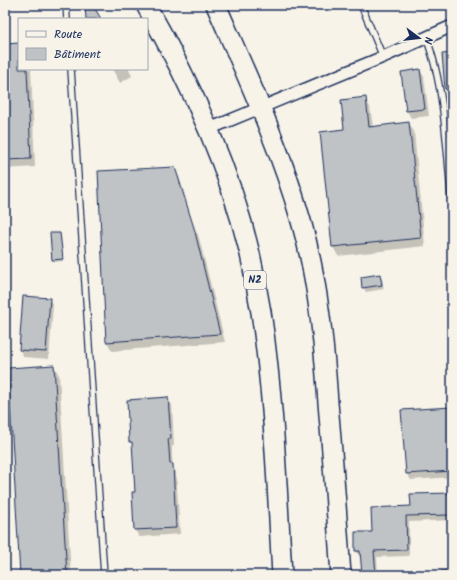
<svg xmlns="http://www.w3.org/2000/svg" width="457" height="580" viewBox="0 0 457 580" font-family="Kalam,sans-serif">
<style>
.shadow{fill:#0003;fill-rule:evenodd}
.building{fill:#c0c3c5;stroke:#1b2f5e}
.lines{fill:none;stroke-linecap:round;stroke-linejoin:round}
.lane-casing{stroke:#1b2f5e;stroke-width:8}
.street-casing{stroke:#1b2f5e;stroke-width:14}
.highway-casing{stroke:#1b2f5e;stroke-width:22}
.lane{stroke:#f7f3e8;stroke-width:5.5}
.street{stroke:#f7f3e8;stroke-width:11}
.highway{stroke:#f7f3e8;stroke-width:19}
.labels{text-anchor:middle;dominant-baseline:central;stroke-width:4;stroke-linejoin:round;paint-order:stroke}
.shield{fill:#f7f3e8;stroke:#5d6a87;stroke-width:1}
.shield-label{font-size:11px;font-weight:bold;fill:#1b2f5e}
</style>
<rect width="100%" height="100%" fill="#f7f3e8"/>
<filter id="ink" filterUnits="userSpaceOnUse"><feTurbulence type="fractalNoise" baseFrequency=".025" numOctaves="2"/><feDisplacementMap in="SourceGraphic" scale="8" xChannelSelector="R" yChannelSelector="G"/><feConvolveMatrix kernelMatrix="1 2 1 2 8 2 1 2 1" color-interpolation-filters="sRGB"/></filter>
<g filter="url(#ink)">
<path class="shadow" d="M 5,5 L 27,5 L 27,7 L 5,6 Z
M 19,44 L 19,69 L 31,69 L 35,167 L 5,169 L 5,45 Z
M 452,54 L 452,106 L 451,106 L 447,99 L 443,55 Z
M 112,69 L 129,69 L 132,76 L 120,83 Z
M 420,70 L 424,77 L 429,116 L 411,118 L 407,111 L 402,73 Z
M 365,98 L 370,107 L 373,127 L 409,123 L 414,132 L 425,246 L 338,256 L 333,247 L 321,133 L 345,130 Z
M 174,168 L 179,178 L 199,238 L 225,342 L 112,351 L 107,342 ZM 176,176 L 179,176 L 197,233 L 195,233 Z
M 51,234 L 60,234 L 61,236 L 63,261 L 54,262 L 53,260 Z
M 380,275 L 382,279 L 384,289 L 366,292 L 363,287 Z
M 49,299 L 53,305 L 49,359 L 24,357 L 20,350 Z
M 54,366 L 59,375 L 71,575 L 21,575 Z
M 168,398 L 172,405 L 174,446 L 172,446 L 172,457 L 173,466 L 176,472 L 180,534 L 139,537 L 135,530 L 133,493 L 136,493 L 134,447 L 130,441 Z
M 452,408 L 452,477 L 411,480 L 407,474 L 403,411 Z
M 452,494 L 452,520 L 409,522 L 409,556 L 377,557 L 378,575 L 363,575 L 362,557 L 360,557 L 356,551 L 373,533 L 412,507 Z"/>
<path class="building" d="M 85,5 L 93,5 L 101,19 L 86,19 Z
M 19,43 L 19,69 L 27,69 L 31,159 L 5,160 L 5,44 Z
M 452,53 L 452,89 L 445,89 L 442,54 Z
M 420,69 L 425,109 L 406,111 L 401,72 Z
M 366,97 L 369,127 L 409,122 L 421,238 L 332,247 L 320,132 L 344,129 L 341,100 Z
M 175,167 L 194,228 L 220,334 L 106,342 L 98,171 Z
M 50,233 L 60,233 L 63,259 L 52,260 Z
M 380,274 L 382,285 L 362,288 L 361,277 Z
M 23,296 L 50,298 L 46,352 L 19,350 Z
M 54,365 L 67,575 L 20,575 L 8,368 Z
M 168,397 L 171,439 L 168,439 L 169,449 L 170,464 L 173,464 L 176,528 L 134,530 L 132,492 L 135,492 L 132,442 L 129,442 L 127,400 Z
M 452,407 L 452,471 L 406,474 L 401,410 Z
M 452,493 L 452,515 L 406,516 L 407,550 L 374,551 L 376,575 L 362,575 L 360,551 L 355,551 L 355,532 L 372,532 L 371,508 L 411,506 L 410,494 Z"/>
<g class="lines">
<defs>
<path id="lane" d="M 66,5 L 67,19
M 361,5 L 383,57
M 426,37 C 445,86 447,154 452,207
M 71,69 L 104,575
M 441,575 L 452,573"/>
<path id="street" d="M 209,129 L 383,57 L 452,26"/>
<path id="highway" d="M 146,5 C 190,82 228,163 249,250 C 254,270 257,292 261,312 C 274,399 277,487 282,575
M 216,5 C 247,76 280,147 301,221 C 318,280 324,343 328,403 C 333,460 337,518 341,575"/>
</defs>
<use href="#lane" class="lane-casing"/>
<use href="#street" class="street-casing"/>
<use href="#highway" class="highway-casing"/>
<use href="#lane" class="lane"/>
<use href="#street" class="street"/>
<use href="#highway" class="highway"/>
</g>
</g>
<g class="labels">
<rect class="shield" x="244" y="271" width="22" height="18" rx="3"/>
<g class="shield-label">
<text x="255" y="280">N2</text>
</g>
</g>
<rect width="457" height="580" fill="none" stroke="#f7f3e8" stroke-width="20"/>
<rect x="10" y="10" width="437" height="560" fill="none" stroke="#1b2f5e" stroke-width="1.5" filter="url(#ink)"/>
<rect x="18" y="18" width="130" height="52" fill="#f7f3e8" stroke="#9fa5b1"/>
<rect x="26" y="31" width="20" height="6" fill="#f7f3e8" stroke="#9fa5b1"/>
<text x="54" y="38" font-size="12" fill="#1b2f5e">Route</text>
<rect x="26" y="48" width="20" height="12" fill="#c0c3c5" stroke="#9fa5b1"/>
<text x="54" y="58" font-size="12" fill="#1b2f5e">Bâtiment</text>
<g transform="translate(419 38) rotate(105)" stroke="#f7f3e8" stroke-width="3" paint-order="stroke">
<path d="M0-3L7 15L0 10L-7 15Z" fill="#1b2f5e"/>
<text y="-6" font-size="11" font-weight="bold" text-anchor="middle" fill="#1b2f5e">N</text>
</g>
</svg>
